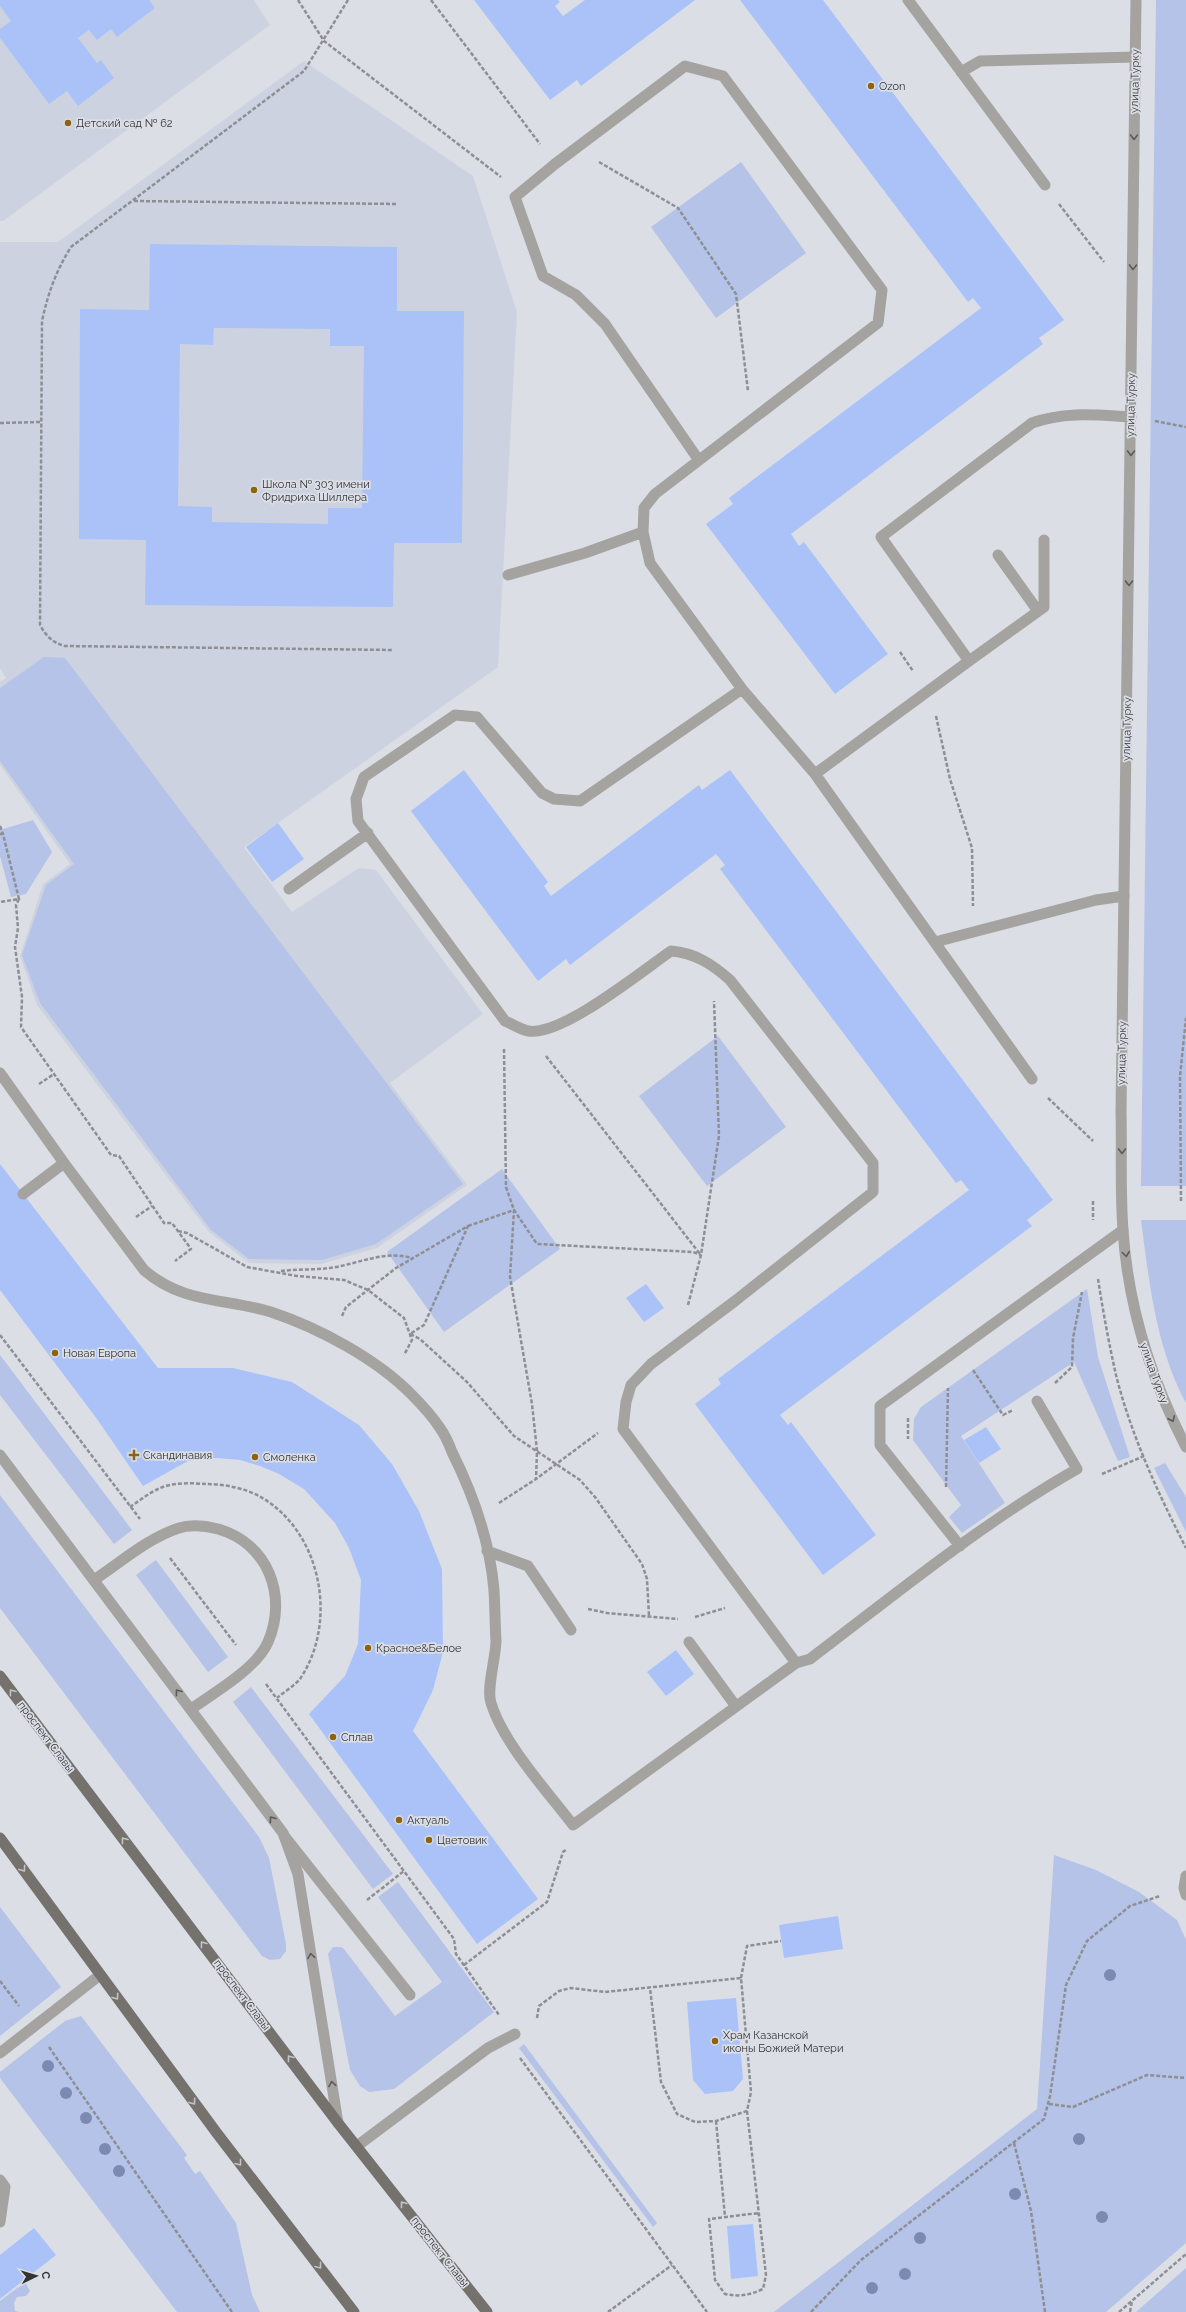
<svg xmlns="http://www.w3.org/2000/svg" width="1186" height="2312" viewBox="0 0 1186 2312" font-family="Raleway,sans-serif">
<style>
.built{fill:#cdd2e0}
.green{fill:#b4c3e7}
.building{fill:#abc2f9;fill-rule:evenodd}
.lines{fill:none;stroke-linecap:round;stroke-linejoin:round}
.path{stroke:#8d8f94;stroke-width:2.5;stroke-dasharray:4 2;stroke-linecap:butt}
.service{stroke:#a5a3a0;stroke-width:11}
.minor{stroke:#a5a3a0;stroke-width:11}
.primary{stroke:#75716d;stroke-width:11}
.tree{fill:#7c8ab1}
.oneway{stroke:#5b5b5c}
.oneway2{stroke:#c2c3c7}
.poi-dot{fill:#8f630b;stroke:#dbdee5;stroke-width:1.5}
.labels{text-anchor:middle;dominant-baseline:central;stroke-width:3.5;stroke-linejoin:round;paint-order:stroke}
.street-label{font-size:11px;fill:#333437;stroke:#dbdee5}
.poi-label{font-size:11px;fill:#333437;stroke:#dbdee5;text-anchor:start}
</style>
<rect width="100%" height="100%" fill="#dbdee5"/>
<path class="built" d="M 0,0 L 254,0 L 270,25 L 3,221 L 0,221 Z
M 304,61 L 473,176 L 517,312 L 498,667 L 244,847 L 292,912 L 359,868 L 376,870 L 483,1014 L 390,1083 L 467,1185 L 377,1248 L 321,1264 L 249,1263 L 209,1232 L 37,1005 L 20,956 L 43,884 L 70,864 L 0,765 L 0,682 L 6,678 L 0,668 L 0,242 L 58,242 Z"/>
<path class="green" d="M 1156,0 L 1186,0 L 1186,1186 L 1141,1186 Z
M 741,162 L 806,253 L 716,318 L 651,227 Z
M 44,657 L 65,658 L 463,1184 L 376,1244 L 322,1260 L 249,1259 L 211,1230 L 40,1003 L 22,955 L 46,885 L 74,864 L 0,761 L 0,688 Z
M 33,820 L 52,852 L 26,894 L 11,897 L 0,856 L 0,830 Z
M 718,1036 L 786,1127 L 707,1186 L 639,1096 Z
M 502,1169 L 560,1249 L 444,1332 L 387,1252 Z
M 1141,1220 L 1186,1220 L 1186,1403 C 1156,1348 1149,1281 1141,1220 Z
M 1087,1289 L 1098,1357 L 1130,1457 L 1118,1461 L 1074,1362 L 961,1436 L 1005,1503 L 962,1533 L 949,1517 L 961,1505 L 913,1440 L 914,1419 L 921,1407 Z
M 0,1355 L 132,1530 L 114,1544 L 0,1395 Z
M 1165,1463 L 1186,1497 L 1186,1532 L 1154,1468 Z
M 0,1495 L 259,1837 L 269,1858 L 286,1944 L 286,1951 L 280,1959 L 270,1960 L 262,1956 L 0,1608 Z
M 156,1560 L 228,1657 L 208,1672 L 136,1575 Z
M 251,1687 L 393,1874 L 373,1889 L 233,1702 Z
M 1054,1855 L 1096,1870 L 1139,1892 L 1177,1920 L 1186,1940 L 1186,2243 L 1106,2312 L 774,2312 L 1037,2109 Z
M 398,1882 L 494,2012 L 394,2089 L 369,2092 L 360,2086 L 350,2070 L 328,1954 L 333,1947 L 341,1947 L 344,1949 L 395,2016 L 442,1982 L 378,1897 Z
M 0,1907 L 61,1987 L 0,2036 Z
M 81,2016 L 187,2155 L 184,2158 L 195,2174 L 200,2171 L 236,2223 L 252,2295 L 260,2312 L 177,2312 L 0,2078 L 0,2072 L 65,2021 Z
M 524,2044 L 657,2223 L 653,2227 L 519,2048 Z
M 1186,2268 L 1186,2312 L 1136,2312 Z
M 25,2282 L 30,2291 L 26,2296 L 17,2297 L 14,2303 L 15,2311 L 19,2312 L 0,2312 L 0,2301 Z"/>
<path class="building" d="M 0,0 L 149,0 L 155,8 L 117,37 L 111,29 L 97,40 L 89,30 L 78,38 L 97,63 L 101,60 L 114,78 L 78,106 L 67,91 L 49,104 L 0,38 L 0,29 L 11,21 L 0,6 Z
M 474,0 L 558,0 L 560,2 L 555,6 L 563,16 L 585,0 L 695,0 L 581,86 L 577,80 L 550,100 Z
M 740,0 L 823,0 L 1064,320 L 1039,338 L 1043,344 L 791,534 L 799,546 L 804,542 L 888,654 L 835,694 L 706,524 L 733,504 L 729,498 L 981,308 L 973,298 L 968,302 Z
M 150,244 L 397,247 L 397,311 L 464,311 L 462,543 L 394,543 L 393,607 L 145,605 L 146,540 L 79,539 L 80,309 L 149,310 ZM 214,328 L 330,329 L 330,346 L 364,346 L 362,508 L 328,508 L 328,524 L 212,522 L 212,507 L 178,506 L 180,344 L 213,345 Z
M 464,770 L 548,882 L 544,886 L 551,896 L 699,785 L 702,790 L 730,770 L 1053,1200 L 1027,1220 L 1032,1226 L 780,1415 L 788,1425 L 791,1422 L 876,1535 L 823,1575 L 695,1404 L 721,1384 L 718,1379 L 969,1190 L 961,1180 L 956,1183 L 720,869 L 725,865 L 716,854 L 570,965 L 566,959 L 538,981 L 411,811 Z
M 278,823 L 304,859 L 272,882 L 246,847 Z
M 0,1164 L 158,1368 L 233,1368 L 292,1382 L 359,1425 L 392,1464 L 419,1511 L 442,1569 L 443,1652 L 433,1690 L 413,1731 L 538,1899 L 477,1944 L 309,1714 L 345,1676 L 358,1644 L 361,1580 L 349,1548 L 335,1523 L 304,1489 L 279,1474 L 260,1466 L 240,1460 L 216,1458 L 188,1461 L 143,1486 L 97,1419 L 0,1290 Z
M 646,1284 L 664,1308 L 644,1322 L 626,1298 Z
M 986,1427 L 1001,1449 L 979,1463 L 964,1440 Z
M 676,1650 L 694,1674 L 666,1696 L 647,1672 Z
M 838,1916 L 843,1949 L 784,1958 L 779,1925 Z
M 736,1998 L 743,2079 L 733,2091 L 705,2094 L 693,2080 L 687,2002 Z
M 753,2224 L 758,2276 L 731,2279 L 727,2226 Z
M 34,2228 L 56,2255 L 0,2299 L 0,2255 Z"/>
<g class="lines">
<path class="path" d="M 298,0 L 324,41 L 501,177
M 348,0 L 304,71 L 71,247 C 56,271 48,293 42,321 L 40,625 C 46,636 53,643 65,646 L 393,650
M 431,0 L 540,144
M 599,162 L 678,208 L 736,294 L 748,391
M 134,201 L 397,204
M 1059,204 L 1104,262
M 1155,421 L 1186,427
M 0,423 L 41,422
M 900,652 L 913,671
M 936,716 L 950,779 L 972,848 L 973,906
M 0,826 L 3,834
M 0,834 L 3,834 L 19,899 L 0,902
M 19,899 L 16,905 L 18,928 L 15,947 L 22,997 L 21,1027 L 111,1155 L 119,1156 L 164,1223 L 172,1223 L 191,1249 L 175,1261
M 504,1049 L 506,1187 L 514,1210 L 537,1244 L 693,1252 L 701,1255
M 546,1056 L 700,1254
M 39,1084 L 54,1074
M 1048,1098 L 1093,1141
M 1093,1201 L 1093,1220
M 1181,1201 L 1180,1076 L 1186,1018
M 136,1217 L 152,1206
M 468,1226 L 514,1210 L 510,1277 L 532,1404 L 537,1451 L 536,1479
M 178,1231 L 187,1233 L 247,1267 L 297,1276 L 344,1280 L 368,1290 L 404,1318 L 412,1340 L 404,1355
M 281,1271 C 297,1269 314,1270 330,1268 C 358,1264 384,1250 412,1258
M 1098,1279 C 1103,1311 1109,1344 1116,1375 C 1131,1435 1158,1493 1186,1548
M 688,1305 L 701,1255 L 719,1136 L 714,1001
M 342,1316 L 346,1307 L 396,1268 L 468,1226 L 424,1325 L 410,1334 L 420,1339 L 467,1382 L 514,1436 L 580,1480 L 595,1497 L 642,1564 L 647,1579 L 649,1616
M 0,1335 L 140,1519
M 973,1370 L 1003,1415 L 1013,1410
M 1055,1383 L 1072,1367 L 1073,1338 L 1082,1292
M 908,1418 L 908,1439
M 1102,1474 L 1144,1456
M 946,1487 L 948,1388
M 499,1503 L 536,1479 L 598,1433
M 130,1507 C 139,1501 149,1493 158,1489 C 172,1482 191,1483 206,1484 C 223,1484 244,1488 259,1496 C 321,1530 339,1621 300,1679 C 294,1686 284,1692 277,1698
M 170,1558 L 236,1645
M 588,1609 L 607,1613 L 678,1619
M 695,1617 L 725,1608
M 266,1684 L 454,1939 L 456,1954 L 499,2015
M 367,1900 L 404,1871
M 464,1965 L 547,1902 L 563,1852 L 567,1849
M 741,1978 L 747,1946 L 781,1941
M 0,1981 L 19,2006
M 537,2018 L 539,2006 L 559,1991 L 571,1988 L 605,1992 L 741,1978 L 751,2092 L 747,2111 L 716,2121 L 695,2122 L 677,2114 L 661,2082 L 650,1988
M 49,2047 L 232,2312
M 520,2058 L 707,2312
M 1049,2104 L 1073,2107 L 1147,2075 L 1186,2078
M 747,2111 L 766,2275 L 763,2289 C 750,2295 739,2297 725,2294 L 715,2280 L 709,2219 L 759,2213
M 716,2121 L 725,2217
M 1014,2143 L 1031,2211 L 1045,2312
M 608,2312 L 672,2265
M 811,2312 L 861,2260 L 1044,2119 L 1050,2096 L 1066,1985 L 1087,1941 L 1130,1906 L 1160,1896
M 1119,2312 L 1186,2254
M 1130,2312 L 1132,2301"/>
<path class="service" d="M 908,0 L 1045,185
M 961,72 L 980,61 L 1135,57
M 698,459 L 605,324 L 576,295 L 543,276 L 515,197 L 555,164 L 685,66 L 723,76 L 882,290 L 878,323 L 655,494 L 644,508 L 643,532 L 650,563 L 742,689 L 815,774 L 969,661 L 881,537 L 1032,423 C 1065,411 1097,415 1131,417
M 998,555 L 1038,611
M 508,575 L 585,553 L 643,532
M 969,661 L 1044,607 L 1044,540
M 742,689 L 580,801 L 554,799 L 542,793 L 477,717 L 455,715 L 364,777 L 356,799 L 358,821 L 505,1021 C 512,1024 520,1029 528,1031 C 561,1037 642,971 671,951 C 695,953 712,964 730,980 L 873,1163 L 873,1192 L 735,1301 L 651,1364 L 631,1385 L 626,1402 L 623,1429 L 796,1663
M 815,774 L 1032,1079
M 289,889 L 368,833
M 935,942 L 1096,900 L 1124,896
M 0,1073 L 64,1163 L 144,1270 C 183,1304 225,1298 271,1312 C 319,1328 377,1359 412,1395 C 422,1405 432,1416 440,1428 C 445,1435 449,1444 452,1452 C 473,1494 490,1543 494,1590 C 495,1607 495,1624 496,1641 C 496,1657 486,1689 491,1703 C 503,1743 547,1791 573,1825 L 796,1663 L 810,1659 C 897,1593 982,1523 1077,1469 L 1037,1401
M 23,1194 L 64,1163
M 960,1546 L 880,1445 L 880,1406 L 1123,1230
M 487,1551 L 528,1566 L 571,1630
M 94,1580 C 121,1562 148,1538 179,1528 C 191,1524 206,1526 218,1529 C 268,1543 288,1596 268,1642 C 257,1668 214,1693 191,1709
M 689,1642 L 735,1705
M 285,1837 L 410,1995
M 1186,1876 L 1184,1888 L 1186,1895
M 0,2053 L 100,1975
M 357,2146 L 488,2048 L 515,2034
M 0,2180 L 5,2187 L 0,2222"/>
<path class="minor" d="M 1136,0 L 1121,1112 C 1122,1151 1120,1191 1123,1230 C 1128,1307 1151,1379 1186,1447
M 0,1455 L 283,1833 L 298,1874 L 338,2123"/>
<path class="primary" d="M 0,1676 L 338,2123 L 487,2312
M 0,1838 L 216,2132 L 354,2312"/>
</g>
<g class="tree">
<circle cx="1110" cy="1975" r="6"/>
<circle cx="48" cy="2066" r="6"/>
<circle cx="66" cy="2093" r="6"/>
<circle cx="86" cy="2118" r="6"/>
<circle cx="1079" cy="2139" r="6"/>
<circle cx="105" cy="2149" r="6"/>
<circle cx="119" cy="2171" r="6"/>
<circle cx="1015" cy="2194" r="6"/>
<circle cx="1102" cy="2217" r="6"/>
<circle cx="920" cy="2238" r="6"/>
<circle cx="905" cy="2274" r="6"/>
<circle cx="872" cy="2288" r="6"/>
</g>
<defs><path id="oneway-chevron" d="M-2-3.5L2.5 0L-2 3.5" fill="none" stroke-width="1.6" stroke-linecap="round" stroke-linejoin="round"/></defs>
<g class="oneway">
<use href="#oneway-chevron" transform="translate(1134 137) rotate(91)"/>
<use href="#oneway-chevron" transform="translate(1133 267) rotate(91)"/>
<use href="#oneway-chevron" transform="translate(1131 453) rotate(91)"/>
<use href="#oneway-chevron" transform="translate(1129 583) rotate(91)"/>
<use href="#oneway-chevron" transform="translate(1122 1151) rotate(90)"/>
<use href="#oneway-chevron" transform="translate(1126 1254) rotate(82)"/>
<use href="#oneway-chevron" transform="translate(1172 1419) rotate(65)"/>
<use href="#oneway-chevron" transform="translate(178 1692) rotate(-127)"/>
<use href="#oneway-chevron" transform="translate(272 1819) rotate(-126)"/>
<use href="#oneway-chevron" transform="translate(311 1956) rotate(-99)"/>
<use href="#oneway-chevron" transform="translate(332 2084) rotate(-99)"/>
</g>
<g class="oneway2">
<use href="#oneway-chevron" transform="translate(12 1692) rotate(-127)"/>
<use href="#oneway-chevron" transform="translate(124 1840) rotate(-127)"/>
<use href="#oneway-chevron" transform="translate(23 1869) rotate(54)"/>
<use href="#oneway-chevron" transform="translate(203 1944) rotate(-127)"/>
<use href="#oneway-chevron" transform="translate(116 1997) rotate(54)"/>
<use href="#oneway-chevron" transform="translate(290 2058) rotate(-127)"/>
<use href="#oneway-chevron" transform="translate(193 2102) rotate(54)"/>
<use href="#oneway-chevron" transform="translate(239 2163) rotate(52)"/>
<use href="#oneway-chevron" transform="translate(403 2204) rotate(-128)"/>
<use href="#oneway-chevron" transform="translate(319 2266) rotate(52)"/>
</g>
<g class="poi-dot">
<circle cx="871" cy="86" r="4"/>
<circle cx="68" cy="123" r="4"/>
<circle cx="254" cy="490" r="4"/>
<circle cx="55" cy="1353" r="4"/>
<path d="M132 1449h4v4h4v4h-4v4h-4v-4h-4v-4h4z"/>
<circle cx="255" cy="1457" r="4"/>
<circle cx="368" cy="1648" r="4"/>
<circle cx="333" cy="1737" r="4"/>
<circle cx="399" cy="1820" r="4"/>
<circle cx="429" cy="1840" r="4"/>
<circle cx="715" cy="2041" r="4"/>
</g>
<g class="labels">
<g class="street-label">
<text transform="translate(1135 81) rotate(-89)">улица Турку</text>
<text transform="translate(1131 405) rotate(-89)">улица Турку</text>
<text transform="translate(1127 729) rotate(-89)">улица Турку</text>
<text transform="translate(1122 1053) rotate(-89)">улица Турку</text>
<text transform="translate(1154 1373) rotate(70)">улица Турку</text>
<text transform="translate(46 1737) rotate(53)">проспект Славы</text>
<text transform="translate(242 1995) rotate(53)">проспект Славы</text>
<text transform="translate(440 2252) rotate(52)">проспект Славы</text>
</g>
<g class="poi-label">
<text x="879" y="86">Ozon</text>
<text x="76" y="123">Детский сад № 62</text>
<text x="262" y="484">Школа № 303 имени<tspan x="262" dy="13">Фридриха Шиллера</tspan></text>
<text x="63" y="1353">Новая Европа</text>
<text x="143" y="1455">Скандинавия</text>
<text x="263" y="1457">Смоленка</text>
<text x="376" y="1648">Красное&amp;Белое</text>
<text x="341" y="1737">Сплав</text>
<text x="407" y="1820">Актуаль</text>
<text x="437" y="1840">Цветовик</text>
<text x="723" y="2035">Храм Казанской<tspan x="723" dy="13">иконы Божией Матери</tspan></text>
</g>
</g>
<g transform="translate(36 2276) rotate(85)" stroke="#dbdee5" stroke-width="3" paint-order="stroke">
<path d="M0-3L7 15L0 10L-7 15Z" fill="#333437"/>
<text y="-6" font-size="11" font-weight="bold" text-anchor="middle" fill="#333437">С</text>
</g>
</svg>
